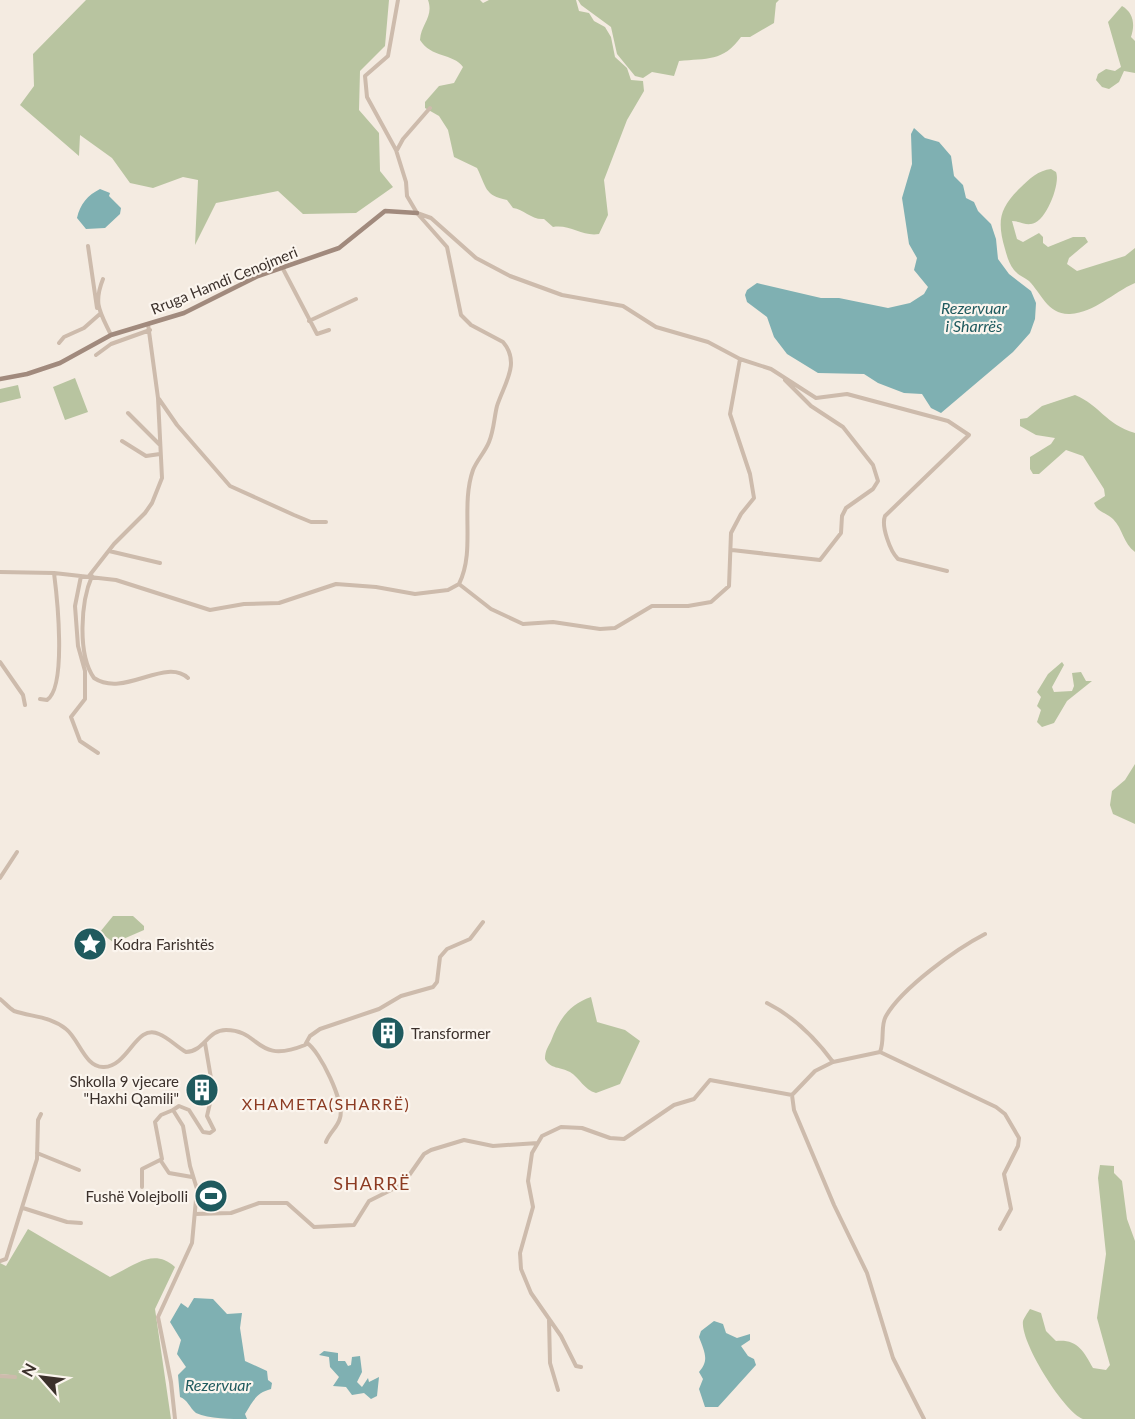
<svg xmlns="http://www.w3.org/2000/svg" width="1135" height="1419" viewBox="0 0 1135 1419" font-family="Lato,sans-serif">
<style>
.green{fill:#b8c4a0}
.water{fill:#7fb0b2}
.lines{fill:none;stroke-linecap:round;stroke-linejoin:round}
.street{stroke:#cdbbac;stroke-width:4}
.secondary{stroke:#a18a7d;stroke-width:4.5}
.labels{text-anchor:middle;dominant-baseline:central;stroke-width:4.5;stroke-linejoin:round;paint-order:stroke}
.street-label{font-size:15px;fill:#3b302b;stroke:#fbf5ee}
.poi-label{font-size:15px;fill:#3b302b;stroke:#fbf5ee;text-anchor:start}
.water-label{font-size:16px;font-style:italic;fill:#1f5a5e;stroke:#fbf5ee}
.neighbourhood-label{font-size:16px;letter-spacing:1.5px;fill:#8c3b22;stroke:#fbf5ee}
.quarter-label{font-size:18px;letter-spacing:1.5px;fill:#8c3b22;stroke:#fbf5ee}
</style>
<rect width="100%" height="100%" fill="#f4ebe1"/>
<path class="green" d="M 86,0 L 389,0 L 385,46 L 360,71 L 359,110 L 379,133 L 380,171 L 393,187 L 356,213 L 303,214 L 278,191 L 216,203 L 195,245 L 198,180 L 183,177 L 153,188 L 130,183 L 112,158 L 80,135 L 79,156 L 20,105 L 34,86 L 33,54 Z
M 428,0 L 480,0 L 483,3 L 489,0 L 576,0 L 579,11 L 589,13 L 594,21 L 605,27 L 611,37 L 615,57 L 627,68 L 631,80 L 643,81 L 644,91 L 627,120 L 604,180 L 608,215 L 599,234 C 583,237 570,224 553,227 L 544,219 C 531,220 524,209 513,208 L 507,200 C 484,195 487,188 477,168 L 454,157 L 448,130 L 439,116 L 425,108 L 425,102 L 439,86 L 454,83 L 463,67 C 453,53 431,58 420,40 C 421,24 434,17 428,0 Z
M 578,0 L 779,0 L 776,3 L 774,23 L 750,37 L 741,37 C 723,62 707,58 679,61 L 674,76 L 652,72 L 643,78 L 635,76 L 617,54 L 611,27 L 581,5 Z
M 1122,6 C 1134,13 1135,25 1131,37 L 1135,41 L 1135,73 L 1124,71 L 1119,82 L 1109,89 L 1102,87 L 1096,80 L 1098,74 L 1106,69 L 1115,71 L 1121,67 L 1108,22 Z
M 1051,169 L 1056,172 C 1061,184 1045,224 1031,224 C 1025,225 1019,221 1012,221 L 1017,239 L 1023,242 L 1039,233 L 1043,237 L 1043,243 L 1048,247 L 1073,237 L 1085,237 L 1088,242 L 1069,258 L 1067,264 L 1077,271 L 1125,256 L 1135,248 L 1135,283 C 1112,293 1096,312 1070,314 C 1048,315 1041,293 1029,281 C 1024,277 1018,275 1014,270 C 1009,264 1007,256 1005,249 C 997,221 999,209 1020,188 C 1029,179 1039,170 1051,169 Z
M 75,378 L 88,412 L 65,420 L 53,387 Z
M 18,385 L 21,398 L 0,403 L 0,389 Z
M 1075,395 C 1100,405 1105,424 1135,433 L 1135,552 C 1123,543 1123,529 1113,519 C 1106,512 1098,513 1094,503 L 1105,496 L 1104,489 L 1083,456 L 1066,450 L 1039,474 L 1033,474 L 1030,469 L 1030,457 L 1051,444 L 1055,438 L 1036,435 L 1020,426 L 1020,419 L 1027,418 L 1042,406 Z
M 1062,662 L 1064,665 L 1052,687 L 1054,692 L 1072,691 L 1074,686 L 1072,673 L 1081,672 L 1086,681 L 1092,681 L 1067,701 L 1054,723 L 1042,727 L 1037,722 L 1041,710 L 1037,706 L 1041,697 L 1037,692 L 1048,674 Z
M 1135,764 L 1135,824 L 1113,814 L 1110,805 L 1112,791 L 1125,780 Z
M 113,916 L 133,916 L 144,926 L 144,930 L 114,943 L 100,932 Z
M 591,997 L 597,1022 L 625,1030 L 640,1041 L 620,1084 L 596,1093 C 584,1090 580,1078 570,1072 C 561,1067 550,1069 545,1059 C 545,1051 548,1047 551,1041 C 559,1020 568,1005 591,997 Z
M 1100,1165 L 1114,1166 L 1114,1173 L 1122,1181 L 1127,1219 L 1135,1241 L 1135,1419 C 1123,1419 1094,1419 1083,1419 C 1064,1412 1020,1342 1023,1321 C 1024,1318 1028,1312 1030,1309 L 1041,1313 L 1046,1331 L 1056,1341 C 1077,1339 1083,1350 1093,1368 L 1106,1370 L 1110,1365 L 1097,1318 L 1106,1254 L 1098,1178 Z
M 28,1229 L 110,1277 C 134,1266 153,1247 175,1267 L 155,1309 L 171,1419 L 0,1419 L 0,1378 L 10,1378 L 10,1375 L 0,1374 L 0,1263 L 6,1266 Z"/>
<path class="water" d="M 914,128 L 925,138 L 939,142 L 951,156 L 954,176 L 963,185 L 966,198 L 974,202 L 978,211 L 991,224 L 996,239 L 998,259 L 1009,274 L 1031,291 L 1036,303 L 1035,319 L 1030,333 L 1013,352 L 941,413 L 931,408 L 922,394 L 904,393 L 878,383 L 864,374 L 818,373 L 787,354 L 774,337 L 767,317 L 747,302 L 745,295 L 747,290 L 757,283 L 821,298 L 839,298 L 888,308 L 910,303 L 924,294 L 928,287 L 914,270 L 917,258 L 909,244 L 902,198 L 912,164 L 911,134 Z
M 100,189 L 110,193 L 109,196 L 121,208 L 120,214 L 105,228 L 86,229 L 77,218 C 80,204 88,195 100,189 Z
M 194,1298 L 213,1299 L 227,1314 L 242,1313 L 240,1328 L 245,1361 L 267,1371 L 268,1380 L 272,1383 L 271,1389 C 256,1393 253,1401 245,1414 L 247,1419 C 231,1419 209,1419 196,1413 C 189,1407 188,1400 180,1397 L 178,1375 L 186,1367 L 177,1354 L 181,1340 L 170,1322 L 181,1303 L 188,1308 Z
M 714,1321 L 723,1324 L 726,1333 L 737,1338 L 750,1334 L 750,1340 L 741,1346 L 748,1356 L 754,1359 L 756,1365 L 718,1407 L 705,1407 L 699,1389 L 703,1379 L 699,1372 C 710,1360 704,1351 699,1337 L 701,1331 Z
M 324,1351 L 338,1353 L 338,1361 L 345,1361 L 348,1366 L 351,1365 L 352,1357 L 360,1356 L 362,1372 L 357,1382 L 362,1387 L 368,1378 L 369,1382 L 379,1377 L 377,1396 L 371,1399 L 364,1393 L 352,1395 L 346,1387 L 333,1386 L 339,1377 L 330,1367 L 329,1357 L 319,1355 Z"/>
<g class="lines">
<path class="street" d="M 398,0 L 388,56 L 365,76 L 367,97 L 396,150 L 406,182 L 407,196 L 417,213 L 447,247 L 461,315 L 471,325 L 503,342 C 521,363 504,384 497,406 C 494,418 494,430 489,442 C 485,452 477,460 473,470 C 460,507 476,550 459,584
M 397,150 L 403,139 L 430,108
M 417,213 L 431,218 L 476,258 L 510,276 L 562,295 L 623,306 L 656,327 L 708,342 L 740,359 L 771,369 L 816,398 L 847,394 L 948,421 L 969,435 L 885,516 C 881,526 890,551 898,559 L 947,571
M 88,246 L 97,308
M 282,267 L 317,334 L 329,330
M 103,279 C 93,304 100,312 111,335
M 309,321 L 356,299
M 59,343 L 64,337 L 84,328 L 101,313
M 96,355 L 111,344 L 150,330
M 159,399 L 177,425 L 230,486 L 294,515 L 311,522 L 326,522
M 128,413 L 159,444
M 122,441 L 146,456 L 160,454
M 732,550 L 820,560 L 841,533 L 842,516 L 846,508 L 873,489 L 878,481 L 873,465 L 843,427 L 811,406 L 785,380
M 109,551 L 160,563
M 0,572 L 54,573 L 116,580 L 210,610 L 244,604 L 279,603 L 336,584 L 376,587 L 415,594 L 448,590 L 459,584
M 81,576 L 75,606 L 78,646 L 85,671 L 85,699 L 71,717 L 80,741 L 98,753
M 89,576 L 114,544 L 145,513 L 152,503 L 162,478 L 158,398 L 148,324
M 92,576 C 81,601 77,654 94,678 C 124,698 165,657 188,678
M 459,584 L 491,609 L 523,624 L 553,622 L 600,629 L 615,628 L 652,606 L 688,606 L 711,602 L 729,586 L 731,533 L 741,514 L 754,498 L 750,474 L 730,414 L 740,359
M 0,662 L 23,695 L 25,705
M 40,699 L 47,700 C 67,687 57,596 54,573
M 0,878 L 17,852
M 0,999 C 5,1003 9,1008 14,1011 C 32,1017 50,1016 66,1029 C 79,1039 85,1068 104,1067 C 129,1066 136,1023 159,1034 C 169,1038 177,1047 186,1052 C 205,1051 207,1030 226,1030 C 261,1030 255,1065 305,1045 L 310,1036 L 320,1029 L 379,1009 L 401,996 L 433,987 L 437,982 L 440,957 L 447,949 L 470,939 L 483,922
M 767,1003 C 793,1016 816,1039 833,1062
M 307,1043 C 320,1051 345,1103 340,1118 C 338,1127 329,1133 326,1142
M 880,1052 C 885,1040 880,1026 886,1016 C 902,988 956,949 985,934
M 37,1153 L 79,1170
M 161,1161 L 169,1173 L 192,1177
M 142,1187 L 142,1169 L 162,1159 L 155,1122 L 161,1115 L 173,1110
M 23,1208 L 67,1222 L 81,1223
M 195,1214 L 231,1213 L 259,1203 L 287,1203 L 314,1227 L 354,1225 L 369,1201 L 403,1184 L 424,1154 L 431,1150 L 464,1140 L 493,1146 L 538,1143
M 0,1261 L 6,1259 L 37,1159 L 38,1120 L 41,1114
M 549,1319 L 550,1363 L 558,1390
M 581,1367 L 576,1366 L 561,1336 L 531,1293 L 521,1269 L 520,1253 L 533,1207 L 528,1181 L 532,1153 L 542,1136 L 561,1127 L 582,1128 L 610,1138 L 624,1139 L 674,1105 L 694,1099 L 710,1080 L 792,1095
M 0,1376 L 15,1377
M 175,1419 L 171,1382 L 158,1317 L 192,1243 L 197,1189 L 190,1166 L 183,1126 L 173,1110 L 179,1106 L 189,1110 L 203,1132 L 210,1133 L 214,1130 L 207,1116 L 213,1090 L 205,1043
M 924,1419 L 893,1358 L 867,1273 L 834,1205 L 794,1110 L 792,1095 L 815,1071 L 833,1062 L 880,1052 L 996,1107 L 1005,1114 L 1019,1138 L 1018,1146 L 1004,1174 L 1011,1209 L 1000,1229"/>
<path class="secondary" d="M 0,379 L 27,374 L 60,363 L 111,335 L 184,313 L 258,276 L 339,248 L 385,211 L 417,213"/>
</g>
<defs>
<symbol id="sight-disc" viewBox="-11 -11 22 22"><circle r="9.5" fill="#1f5a5e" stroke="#fbf5ee"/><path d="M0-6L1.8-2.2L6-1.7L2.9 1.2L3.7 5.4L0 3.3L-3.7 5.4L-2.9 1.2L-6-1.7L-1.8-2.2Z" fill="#fff"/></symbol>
<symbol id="building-disc" viewBox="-11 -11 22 22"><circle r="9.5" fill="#1f5a5e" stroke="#fbf5ee"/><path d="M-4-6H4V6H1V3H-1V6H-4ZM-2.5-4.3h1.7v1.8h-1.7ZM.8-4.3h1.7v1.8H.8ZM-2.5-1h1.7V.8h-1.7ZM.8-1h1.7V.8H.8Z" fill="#fff"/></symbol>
<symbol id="stadium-disc" viewBox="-11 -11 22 22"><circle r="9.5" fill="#1f5a5e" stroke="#fbf5ee"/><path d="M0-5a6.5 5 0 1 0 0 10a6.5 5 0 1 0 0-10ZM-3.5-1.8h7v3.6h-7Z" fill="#fff"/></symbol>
</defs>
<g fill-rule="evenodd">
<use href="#sight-disc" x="71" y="925" width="38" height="38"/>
<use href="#building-disc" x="369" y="1014" width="38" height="38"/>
<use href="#building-disc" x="183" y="1071" width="38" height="38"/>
<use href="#stadium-disc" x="192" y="1177" width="38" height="38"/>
</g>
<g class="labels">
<g class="street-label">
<text transform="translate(224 280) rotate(-22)">Rruga Hamdi Cenojmeri</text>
</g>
<g class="poi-label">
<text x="113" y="944">Kodra Farishtës</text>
<text x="411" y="1033">Transformer</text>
<text x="179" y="1081" text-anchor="end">Shkolla 9 vjecare<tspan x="179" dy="17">"Haxhi Qamili"</tspan></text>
<text x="188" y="1196" text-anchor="end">Fushë Volejbolli</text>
</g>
<g class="water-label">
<text x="974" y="307">Rezervuar<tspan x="974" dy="18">i Sharrës</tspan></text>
<text x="218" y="1384">Rezervuar</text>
</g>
<g class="neighbourhood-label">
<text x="326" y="1103">XHAMETA(SHARRË)</text>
</g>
<g class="quarter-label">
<text x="372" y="1183">SHARRË</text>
</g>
</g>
<g transform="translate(42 1377) rotate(298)" stroke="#fbf5ee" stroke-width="4.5" paint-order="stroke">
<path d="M0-4.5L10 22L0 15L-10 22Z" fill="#3b302b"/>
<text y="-9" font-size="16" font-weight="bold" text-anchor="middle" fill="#3b302b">N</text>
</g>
</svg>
